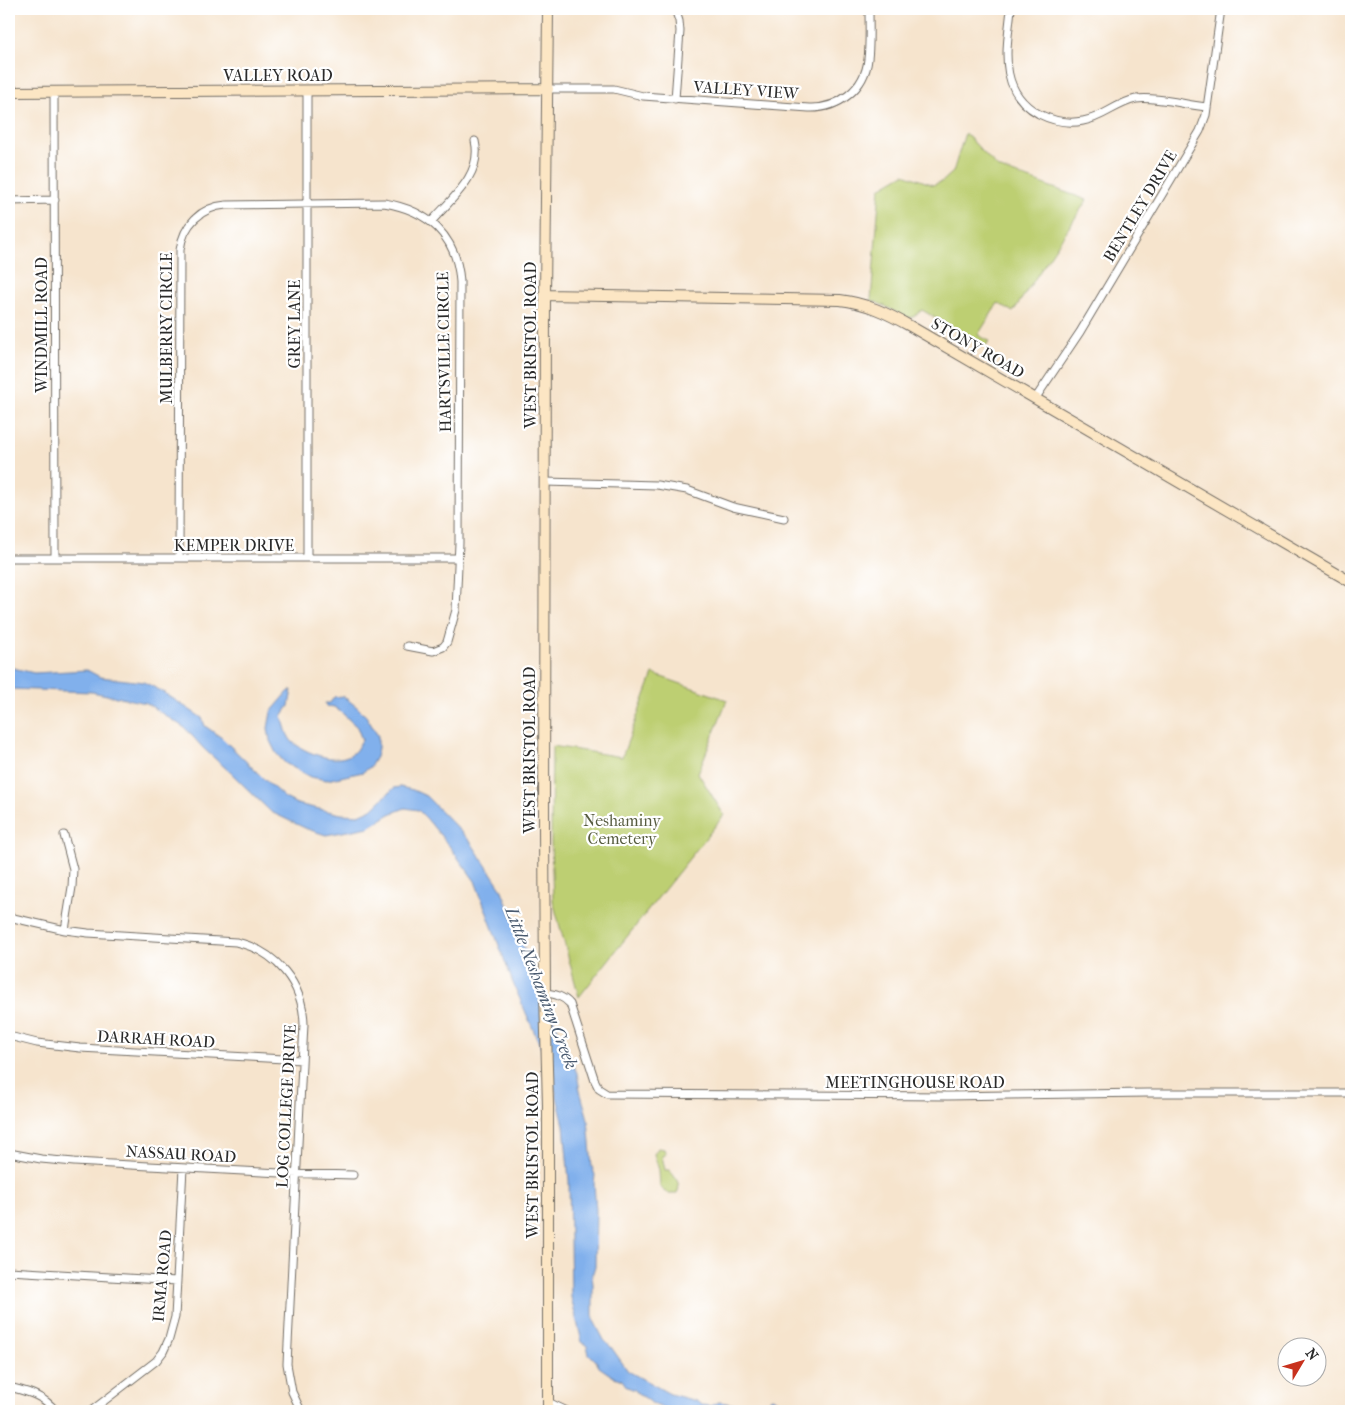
<svg xmlns="http://www.w3.org/2000/svg" width="1360" height="1420" viewBox="0 0 1360 1420" font-family="'IM FELL French Canon',serif">
<style>
.green{fill:#bdcf72;stroke:#747d4e}
.water{fill:#81b0ec;stroke:#566e8c}
.lines{fill:none;stroke-linecap:round;stroke-linejoin:round}
.street-casing{stroke:#726c64;stroke-width:9}
.secondary-casing{stroke:#726c64;stroke-width:12}
.street{stroke:#fff;stroke-width:7}
.secondary{stroke:#fce6c4;stroke-width:10}
.labels{text-anchor:middle;dominant-baseline:central;stroke-width:4.5;stroke-linejoin:round;paint-order:stroke}
.street-label{font-size:16px;fill:#2b2b2b;stroke:#fff}
.park-label{font-size:16px;fill:#575c40;stroke:#fff}
.water-label{font-size:18px;font-style:italic;fill:#495a6f;stroke:#fff}
</style>
<rect width="100%" height="100%" fill="#fff"/>
<filter id="ink" filterUnits="userSpaceOnUse"><feTurbulence type="fractalNoise" baseFrequency=".02" numOctaves="2"/><feDisplacementMap in="SourceGraphic" scale="10" xChannelSelector="R" yChannelSelector="G"/><feConvolveMatrix kernelMatrix="1 2 1 2 8 2 1 2 1" color-interpolation-filters="sRGB"/></filter>
<filter id="wash" filterUnits="userSpaceOnUse"><feTurbulence type="fractalNoise" baseFrequency=".0096" numOctaves="4" result="noise"/><feDisplacementMap in="SourceGraphic" scale="20" xChannelSelector="R" yChannelSelector="G"/><feGaussianBlur stdDeviation="1.12" result="paint"/><feColorMatrix in="noise" values="0 0 0 0 0 0 0 0 0 0 0 0 0 0 0 0 0 1.4 0 .05"/><feComposite in="paint" operator="in"/></filter>
<g filter="url(#wash)">
<rect width="100%" height="100%" fill="#f6e4cd"/>
<path class="green" d="M 965,133 L 998,168 L 1087,200 L 1013,312 L 998,303 L 978,335 L 989,341 L 985,347 L 922,310 L 913,317 L 906,318 L 887,307 L 871,300 L 880,188 L 904,174 L 933,185 L 943,181 L 953,172 Z
M 653,674 L 727,700 L 698,773 L 724,815 L 579,997 L 553,901 L 551,842 L 552,746 L 622,757 Z
M 658,1148 L 664,1149 L 666,1154 L 662,1156 L 665,1170 L 669,1170 C 675,1177 682,1184 677,1194 L 669,1194 L 660,1187 L 659,1170 L 654,1154 Z"/>
<path class="water" d="M 9,667 L 34,673 L 87,670 L 100,677 L 144,682 L 163,692 L 202,718 L 205,726 L 222,738 L 265,780 L 285,798 L 297,804 L 341,814 L 359,815 L 372,809 L 394,788 L 400,787 L 413,790 L 426,796 L 470,841 L 501,888 L 534,974 L 577,1073 L 580,1091 L 588,1119 L 592,1167 L 595,1175 L 594,1184 L 596,1210 L 595,1266 L 592,1276 L 593,1284 L 593,1319 L 604,1340 L 611,1347 L 628,1371 L 670,1394 L 696,1401 L 702,1405 L 710,1406 L 719,1402 L 739,1405 L 746,1409 L 758,1411 L 670,1411 L 653,1404 L 644,1397 L 639,1395 L 635,1390 L 627,1387 L 622,1380 L 612,1376 L 599,1367 L 596,1361 L 589,1354 L 587,1346 L 582,1342 L 571,1297 L 569,1181 L 564,1125 L 549,1066 L 513,983 L 475,881 L 450,847 L 427,819 L 418,810 L 405,808 L 390,814 L 369,827 L 326,835 L 307,829 L 271,812 L 230,772 L 204,749 L 185,728 L 146,703 L 92,692 L 9,689 Z
M 292,690 L 289,706 L 282,716 C 285,724 286,738 295,744 C 309,754 341,767 356,750 C 358,747 360,743 362,740 L 357,727 L 342,713 L 334,707 L 326,706 L 325,703 L 330,703 L 334,697 L 343,696 L 357,707 L 366,716 L 378,736 L 378,748 L 376,757 L 370,767 L 363,772 L 327,780 L 310,777 L 285,763 L 276,753 L 270,741 L 268,728 L 271,712 L 288,692 Z
M 772,1397 L 780,1401 L 792,1411 L 772,1411 C 772,1406 769,1403 770,1398 Z"/>
</g>
<g filter="url(#ink)">
<g class="lines">
<defs>
<path id="street" d="M 1011,9 C 1007,48 997,91 1039,114 C 1053,121 1068,124 1083,121 C 1103,118 1116,103 1136,99 C 1155,96 1186,105 1207,107
M 548,89 L 614,89 L 643,96 L 809,108 C 838,109 865,89 868,59 C 870,43 869,25 869,9
M 307,90 L 307,558
M 54,92 L 55,558
M 675,99 L 680,31 L 679,21 L 675,9
M 9,201 L 55,200
M 431,222 C 451,199 483,175 475,141
M 1035,399 L 1080,332 L 1200,131 L 1206,115 L 1221,9
M 545,482 L 657,485 L 687,490 L 733,507 L 784,518
M 9,558 L 458,558
M 179,558 L 180,250 C 183,225 201,207 226,205 L 384,203 C 428,210 457,236 460,282 L 459,543 L 456,610 L 447,642 L 443,647 L 433,651 L 407,646
M 64,835 L 73,869 L 72,887 L 65,930
M 9,917 L 65,930 L 88,933 L 236,942 C 276,951 303,983 304,1024 L 287,1364 L 292,1392 L 301,1411
M 545,993 C 555,994 563,996 570,1004 L 595,1081 L 599,1089 L 607,1094 L 948,1096 L 1147,1093 L 1351,1093
M 9,1036 L 37,1043 L 80,1048 L 302,1060
M 9,1153 L 41,1159 L 74,1162 L 280,1173 L 353,1175
M 9,1271 L 177,1281
M 9,1387 C 28,1392 43,1395 56,1411
M 548,1402 L 567,1411
M 91,1411 L 156,1361 L 163,1352 L 169,1339 L 175,1317 L 183,1168"/>
<path id="secondary" d="M 548,9 L 545,295 L 544,828 L 545,994 L 548,1105 L 548,1411
M 9,92 L 548,89
M 545,295 L 840,300 C 866,303 887,313 910,326 L 1351,582"/>
</defs>
<use href="#street" class="street-casing"/>
<use href="#secondary" class="secondary-casing"/>
<use href="#street" class="street"/>
<use href="#secondary" class="secondary"/>
</g>
</g>
<g class="labels">
<g class="street-label">
<text x="278" y="75">VALLEY ROAD</text>
<text transform="translate(746 90) rotate(4)">VALLEY VIEW</text>
<text transform="translate(1140 206) rotate(-59)">BENTLEY DRIVE</text>
<text transform="translate(294 324) rotate(-90)">GREY LANE</text>
<text transform="translate(41 325) rotate(-90)">WINDMILL ROAD</text>
<text transform="translate(166 328) rotate(-90)">MULBERRY CIRCLE</text>
<text transform="translate(530 345) rotate(-90)">WEST BRISTOL ROAD</text>
<text transform="translate(978 348) rotate(30)">STONY ROAD</text>
<text transform="translate(444 352) rotate(-91)">HARTSVILLE CIRCLE</text>
<text x="234" y="545">KEMPER DRIVE</text>
<text transform="translate(529 750) rotate(-90)">WEST BRISTOL ROAD</text>
<text transform="translate(156 1039) rotate(3)">DARRAH ROAD</text>
<text x="915" y="1082">MEETINGHOUSE ROAD</text>
<text transform="translate(286 1106) rotate(-87)">LOG COLLEGE DRIVE</text>
<text transform="translate(181 1154) rotate(3)">NASSAU ROAD</text>
<text transform="translate(532 1155) rotate(-90)">WEST BRISTOL ROAD</text>
<text transform="translate(162 1276) rotate(-85)">IRMA ROAD</text>
</g>
<g class="park-label">
<text x="622" y="820">Neshaminy<tspan x="622" dy="18">Cemetery</tspan></text>
</g>
<g class="water-label">
<text transform="translate(541 988) rotate(69)">Little Neshaminy Creek</text>
</g>
</g>
<rect width="1360" height="1420" fill="none" stroke="#fff" stroke-width="30"/>
<g transform="translate(1302 1362) rotate(52)"><circle r="24" fill="#ffffff" stroke="#aaaaaa"/>
<path d="M0-4L9 19L0 12L-9 19Z" fill="#c8321e"/>
<text y="-8" font-size="14" font-weight="bold" text-anchor="middle" fill="#2b2b2b">N</text>
</g>
</svg>
